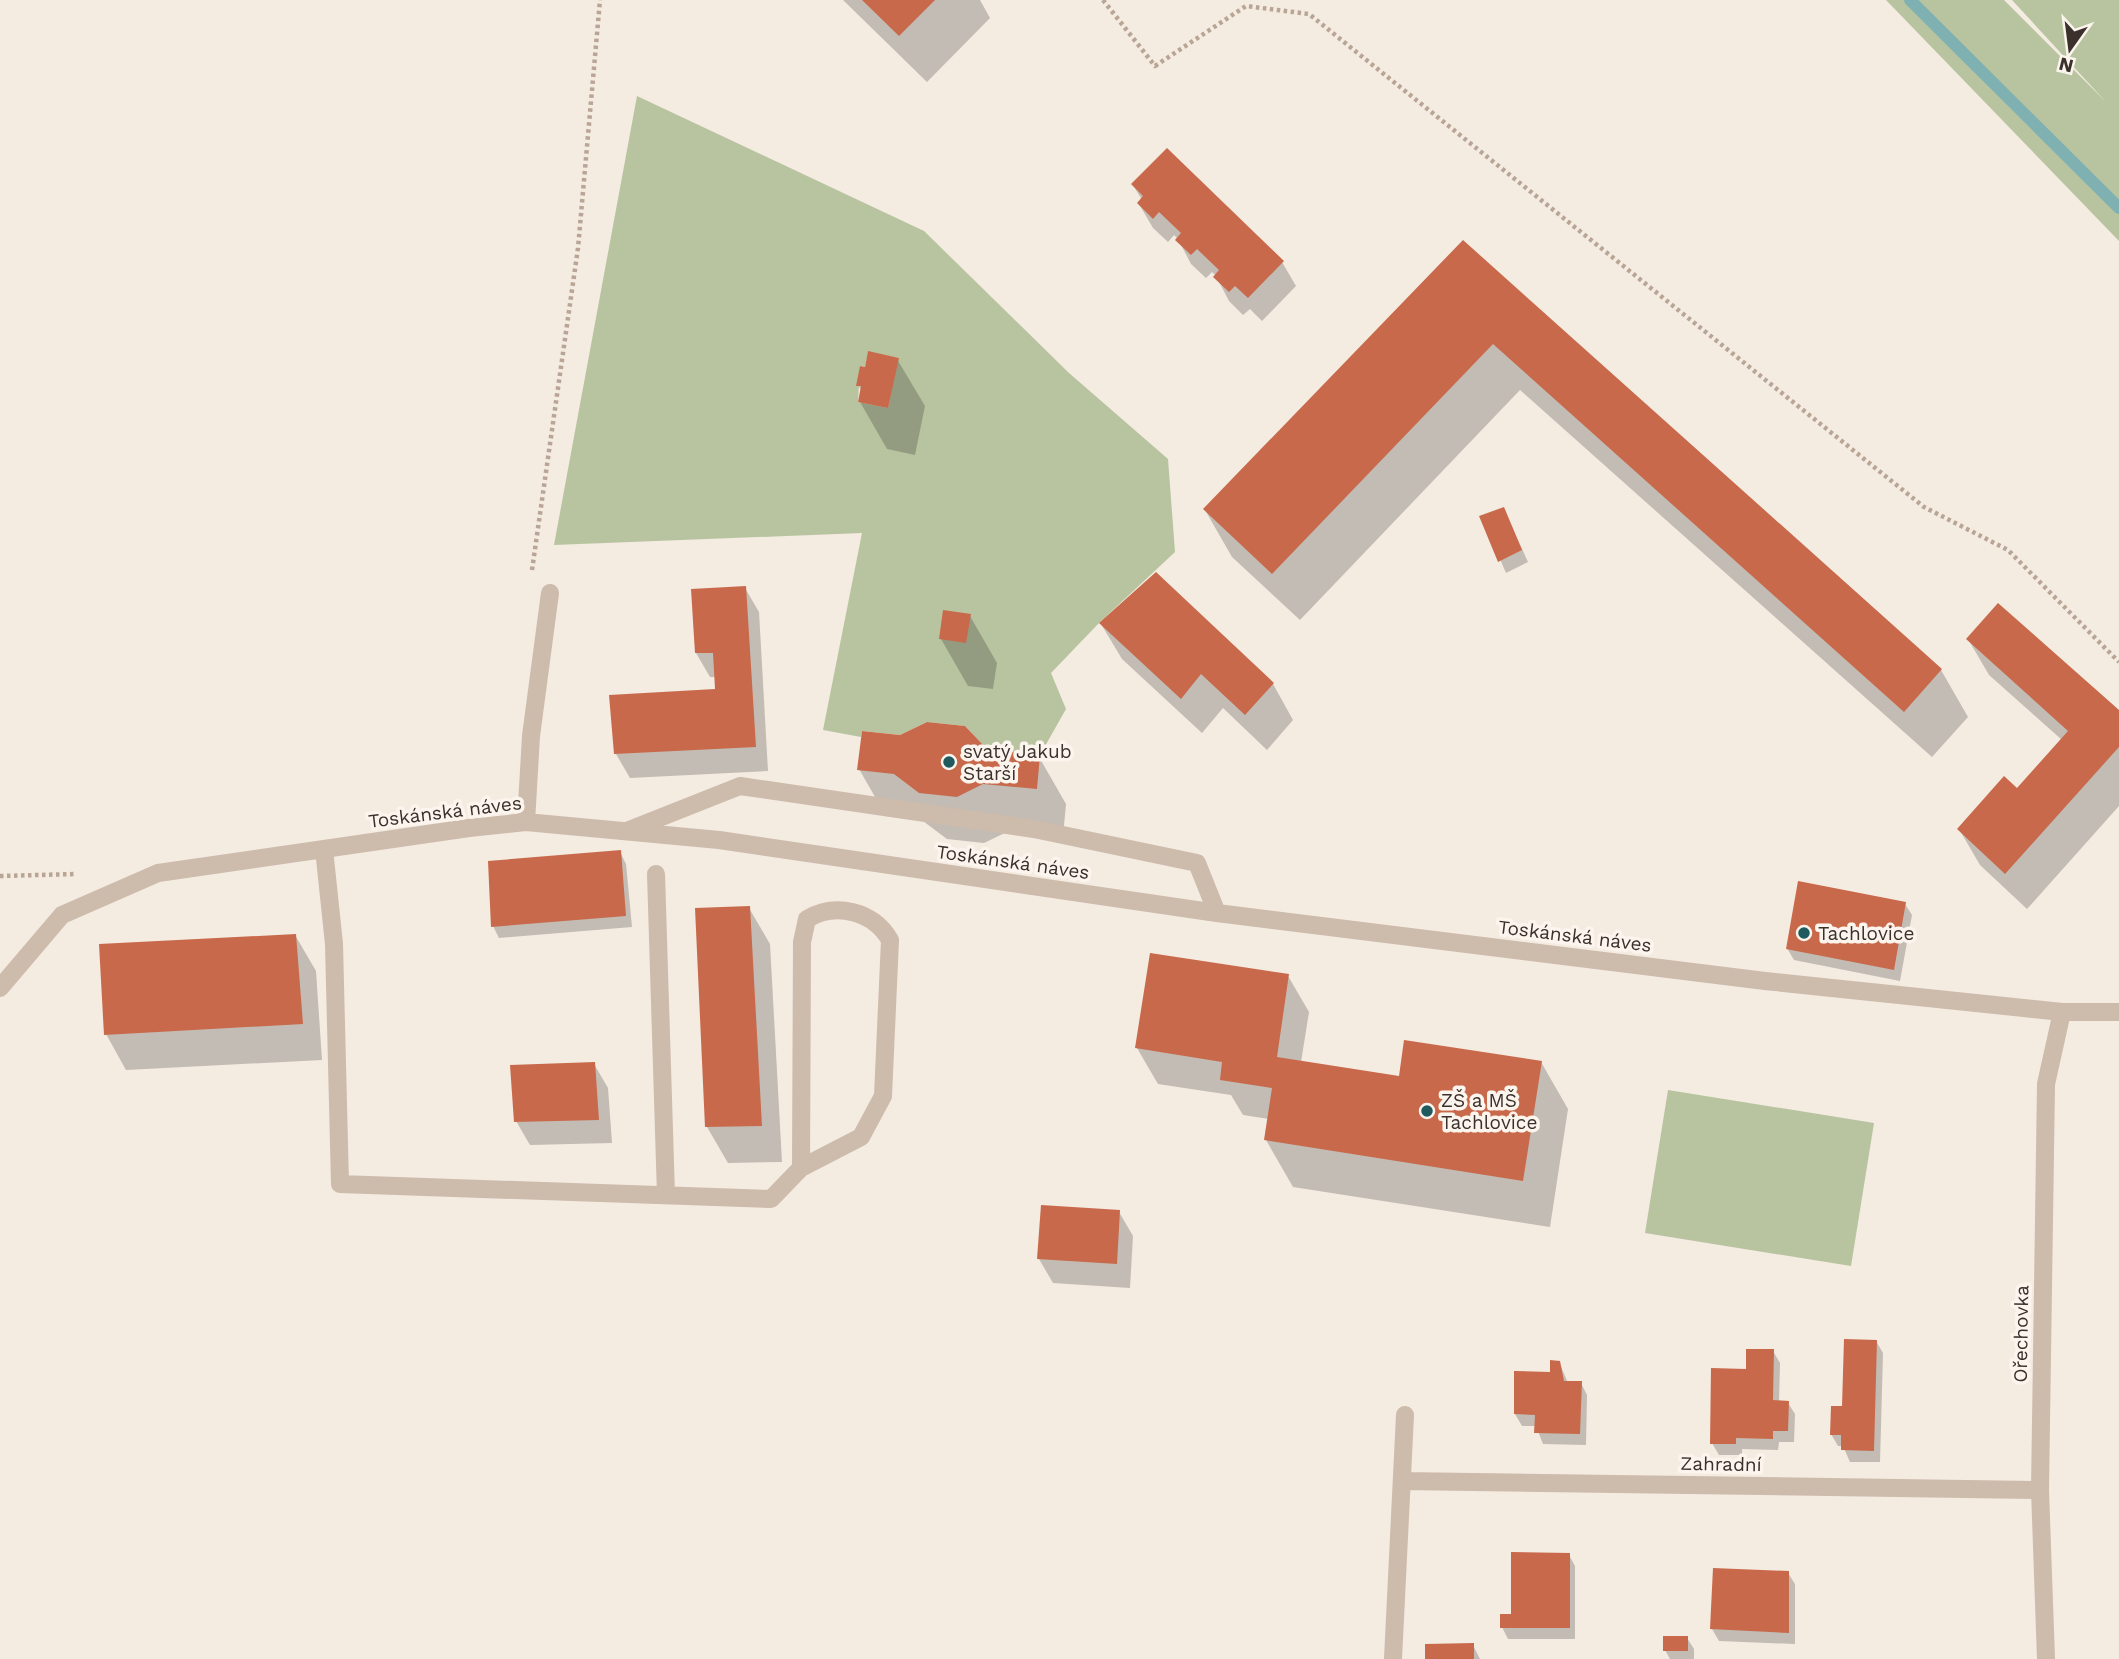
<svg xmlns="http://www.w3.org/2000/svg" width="2119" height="1659" viewBox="0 0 2119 1659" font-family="'Work Sans',sans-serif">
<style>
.green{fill:#b8c4a0;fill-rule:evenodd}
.shadow{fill:#0003}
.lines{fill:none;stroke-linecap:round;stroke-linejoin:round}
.stream{stroke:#7fb0b2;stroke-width:12}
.building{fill:#c8694b}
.path{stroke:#b9a596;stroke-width:4.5;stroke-dasharray:3.5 3.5;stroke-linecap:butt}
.minor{stroke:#cdbbac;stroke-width:18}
.poi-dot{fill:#1f5a5e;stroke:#fbf5ee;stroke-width:2.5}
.labels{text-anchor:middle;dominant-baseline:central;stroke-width:7;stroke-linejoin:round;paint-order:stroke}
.poi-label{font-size:19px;fill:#3b302b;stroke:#fbf5ee;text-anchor:start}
.street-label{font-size:19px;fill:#3b302b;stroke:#fbf5ee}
</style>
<rect width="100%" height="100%" fill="#f4ebe1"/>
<path class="green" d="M 1886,0 L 2004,0 L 2106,102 L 2012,0 L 2119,0 L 2119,241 Z
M 637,96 L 924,231 L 1069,373 L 1168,459 L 1175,552 L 1099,623 L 1051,673 L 1066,709 L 1040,755 L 987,749 L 965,726 L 927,722 L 900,735 L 862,731 L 861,737 L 823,730 L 862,533 L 554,545 ZM 868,352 L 898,358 L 888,408 L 858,402 L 860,366 L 865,367 Z
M 1668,1090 L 1874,1123 L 1851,1266 L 1645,1233 Z"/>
<path class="shadow" d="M 843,0 L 980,0 L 990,18 L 927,82 Z
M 1133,185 L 1282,262 L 1296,286 L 1262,321 L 1250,309 L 1243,315 L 1229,301 L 1216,276 L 1212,272 L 1206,278 L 1191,264 L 1178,239 L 1174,235 L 1168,242 L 1153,228 L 1139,204 L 1142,200 Z
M 1463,243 L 1941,670 L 1968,717 L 1932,757 L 1520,390 L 1300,620 L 1232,557 L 1205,510 Z
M 897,359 L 925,406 L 915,455 L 887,449 L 860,402 L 862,392 L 858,385 L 866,369 Z
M 1504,509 L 1528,562 L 1506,573 L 1482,517 Z
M 745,588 L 759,612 L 768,771 L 630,778 L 616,754 L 717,691 L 716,677 L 710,677 L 696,653 Z
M 970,616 L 997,663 L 993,689 L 968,686 L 941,639 Z
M 1101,624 L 1273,684 L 1293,720 L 1267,750 L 1223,708 L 1202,733 L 1122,659 Z
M 1968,639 L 2119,713 L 2119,806 L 2027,909 L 1980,865 L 1959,829 L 2017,791 L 2062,740 L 1989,675 Z
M 986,751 L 1039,757 L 1066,804 L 1063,836 L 1011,830 L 984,843 L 947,839 L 923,821 L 886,816 L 859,769 Z
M 620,852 L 626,864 L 632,927 L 499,938 L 493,926 Z
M 1905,904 L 1912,915 L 1900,981 L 1794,960 L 1787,948 Z
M 749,908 L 770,944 L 782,1162 L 728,1163 L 707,1127 Z
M 295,935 L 316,971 L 322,1060 L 126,1070 L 106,1034 Z
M 1288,976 L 1309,1012 L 1301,1062 L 1400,1078 L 1541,1062 L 1568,1109 L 1550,1227 L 1293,1187 L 1266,1140 L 1269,1119 L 1243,1115 L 1231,1095 L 1158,1084 L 1137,1048 Z
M 594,1064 L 608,1088 L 612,1143 L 530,1145 L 516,1121 Z
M 1119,1212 L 1133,1236 L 1130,1288 L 1053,1283 L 1039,1259 Z
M 1876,1341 L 1883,1353 L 1880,1462 L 1850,1462 L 1843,1446 L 1838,1446 L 1831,1434 Z
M 1773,1351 L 1780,1363 L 1779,1402 L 1788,1403 L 1795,1414 L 1794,1442 L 1779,1442 L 1778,1450 L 1742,1449 L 1742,1455 L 1719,1455 L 1712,1443 L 1747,1371 Z
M 1559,1362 L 1568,1383 L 1581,1383 L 1587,1395 L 1586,1445 L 1543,1444 L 1536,1426 L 1522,1426 L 1515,1414 Z
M 1569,1555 L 1575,1566 L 1575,1639 L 1508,1639 L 1502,1627 Z
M 1788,1573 L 1795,1584 L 1795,1644 L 1719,1641 L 1712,1629 Z
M 1687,1638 L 1694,1649 L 1694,1659 L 1670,1659 L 1665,1650 Z
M 1473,1645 L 1480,1659 L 1427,1659 Z"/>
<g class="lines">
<path class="stream" d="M 1910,0 L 2119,208"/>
</g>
<path class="building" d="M 862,0 L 935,0 L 899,36 Z
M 1167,148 L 1284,261 L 1248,298 L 1235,286 L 1229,292 L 1213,277 L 1219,270 L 1197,249 L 1191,255 L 1175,240 L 1181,233 L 1159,212 L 1153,219 L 1137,203 L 1143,196 L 1131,184 Z
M 1463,240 L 1942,669 L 1904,712 L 1493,344 L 1272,574 L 1203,509 Z
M 868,351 L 899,358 L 888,408 L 858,402 L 861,386 L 856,386 L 860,366 L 865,367 Z
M 1504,507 L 1522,550 L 1498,562 L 1479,516 Z
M 1156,572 L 1274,683 L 1245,715 L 1201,674 L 1181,699 L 1099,623 Z
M 746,586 L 756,747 L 614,754 L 609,695 L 715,689 L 713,653 L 695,653 L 691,589 Z
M 1998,603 L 2119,710 L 2119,747 L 2005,874 L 1957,829 L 2004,776 L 2017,788 L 2068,731 L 1966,639 Z
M 943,610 L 971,614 L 966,643 L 939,639 Z
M 927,722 L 965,726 L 987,749 L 1040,755 L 1037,789 L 983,784 L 957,797 L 919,793 L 894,774 L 857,770 L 862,731 L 900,735 Z
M 621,850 L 626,916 L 491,927 L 488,861 Z
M 1798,881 L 1906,902 L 1894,970 L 1786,949 Z
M 750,906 L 762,1126 L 705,1127 L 695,908 Z
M 296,934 L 303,1024 L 104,1035 L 99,944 Z
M 1150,953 L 1289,974 L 1277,1057 L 1399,1076 L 1404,1040 L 1542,1061 L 1523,1181 L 1264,1140 L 1272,1088 L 1220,1080 L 1222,1062 L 1135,1048 Z
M 595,1062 L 599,1120 L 514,1122 L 510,1065 Z
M 1041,1205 L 1120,1210 L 1117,1264 L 1037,1259 Z
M 1844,1339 L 1877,1340 L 1874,1451 L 1841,1450 L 1841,1435 L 1830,1435 L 1831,1406 L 1842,1406 Z
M 1746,1349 L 1774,1349 L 1773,1400 L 1789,1401 L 1788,1431 L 1773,1431 L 1773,1439 L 1736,1438 L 1736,1444 L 1710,1444 L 1711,1368 L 1746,1369 Z
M 1550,1360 L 1560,1361 L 1564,1381 L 1582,1381 L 1580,1434 L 1534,1433 L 1535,1415 L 1514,1414 L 1514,1371 L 1550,1372 Z
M 1511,1552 L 1570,1553 L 1570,1628 L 1500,1628 L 1500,1614 L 1511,1614 Z
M 1713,1568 L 1789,1571 L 1789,1633 L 1710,1629 Z
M 1663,1636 L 1688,1636 L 1688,1651 L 1663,1651 Z
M 1474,1643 L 1474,1659 L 1425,1659 L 1425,1644 Z"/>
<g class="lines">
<path class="path" d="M 1103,0 L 1155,66 L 1246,6 L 1309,14 L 1924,507 L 2008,550 L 2119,662
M 532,570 L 578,248 L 600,0
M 0,876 L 76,874"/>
<path class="minor" d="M 526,822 L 531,736 L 550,593
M 629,830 L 740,786 L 1034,829 L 1197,863 L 1217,913
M 324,849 L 334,944 L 340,1184 L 771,1199 L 801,1168 L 802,942 L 807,919 C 836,902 873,911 890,940 L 883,1096 L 861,1137 L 801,1168
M 656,874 L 666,1195
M 0,988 L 62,915 L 158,873 L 469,828 L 526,822 L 719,840 L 1217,913 L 1765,981 L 2062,1012 L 2119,1012
M 1402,1481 L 2040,1490
M 1393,1659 L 1405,1415
M 2046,1659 L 2040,1490 L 2046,1084 L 2062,1012"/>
</g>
<g class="poi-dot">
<circle cx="949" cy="762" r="7"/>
<circle cx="1804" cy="933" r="7"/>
<circle cx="1427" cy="1111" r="7"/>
</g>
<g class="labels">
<g class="poi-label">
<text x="963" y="751">svatý Jakub<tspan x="963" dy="22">Starší</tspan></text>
<text x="1818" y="933">Tachlovice</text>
<text x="1441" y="1100">ZŠ a MŠ<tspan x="1441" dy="22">Tachlovice</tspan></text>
</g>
<g class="street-label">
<text transform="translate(445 812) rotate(-7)">Toskánská náves</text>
<text transform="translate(1013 862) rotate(8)">Toskánská náves</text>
<text transform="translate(1575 936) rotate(7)">Toskánská náves</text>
<text transform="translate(2021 1334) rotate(-89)">Ořechovka</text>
<text transform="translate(1721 1464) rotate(1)">Zahradní</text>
</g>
</g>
<g transform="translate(2070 49) rotate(194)" stroke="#fbf5ee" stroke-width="5" paint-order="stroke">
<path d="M0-5L12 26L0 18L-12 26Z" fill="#3b302b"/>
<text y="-10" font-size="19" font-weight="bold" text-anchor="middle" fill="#3b302b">N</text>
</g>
</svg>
